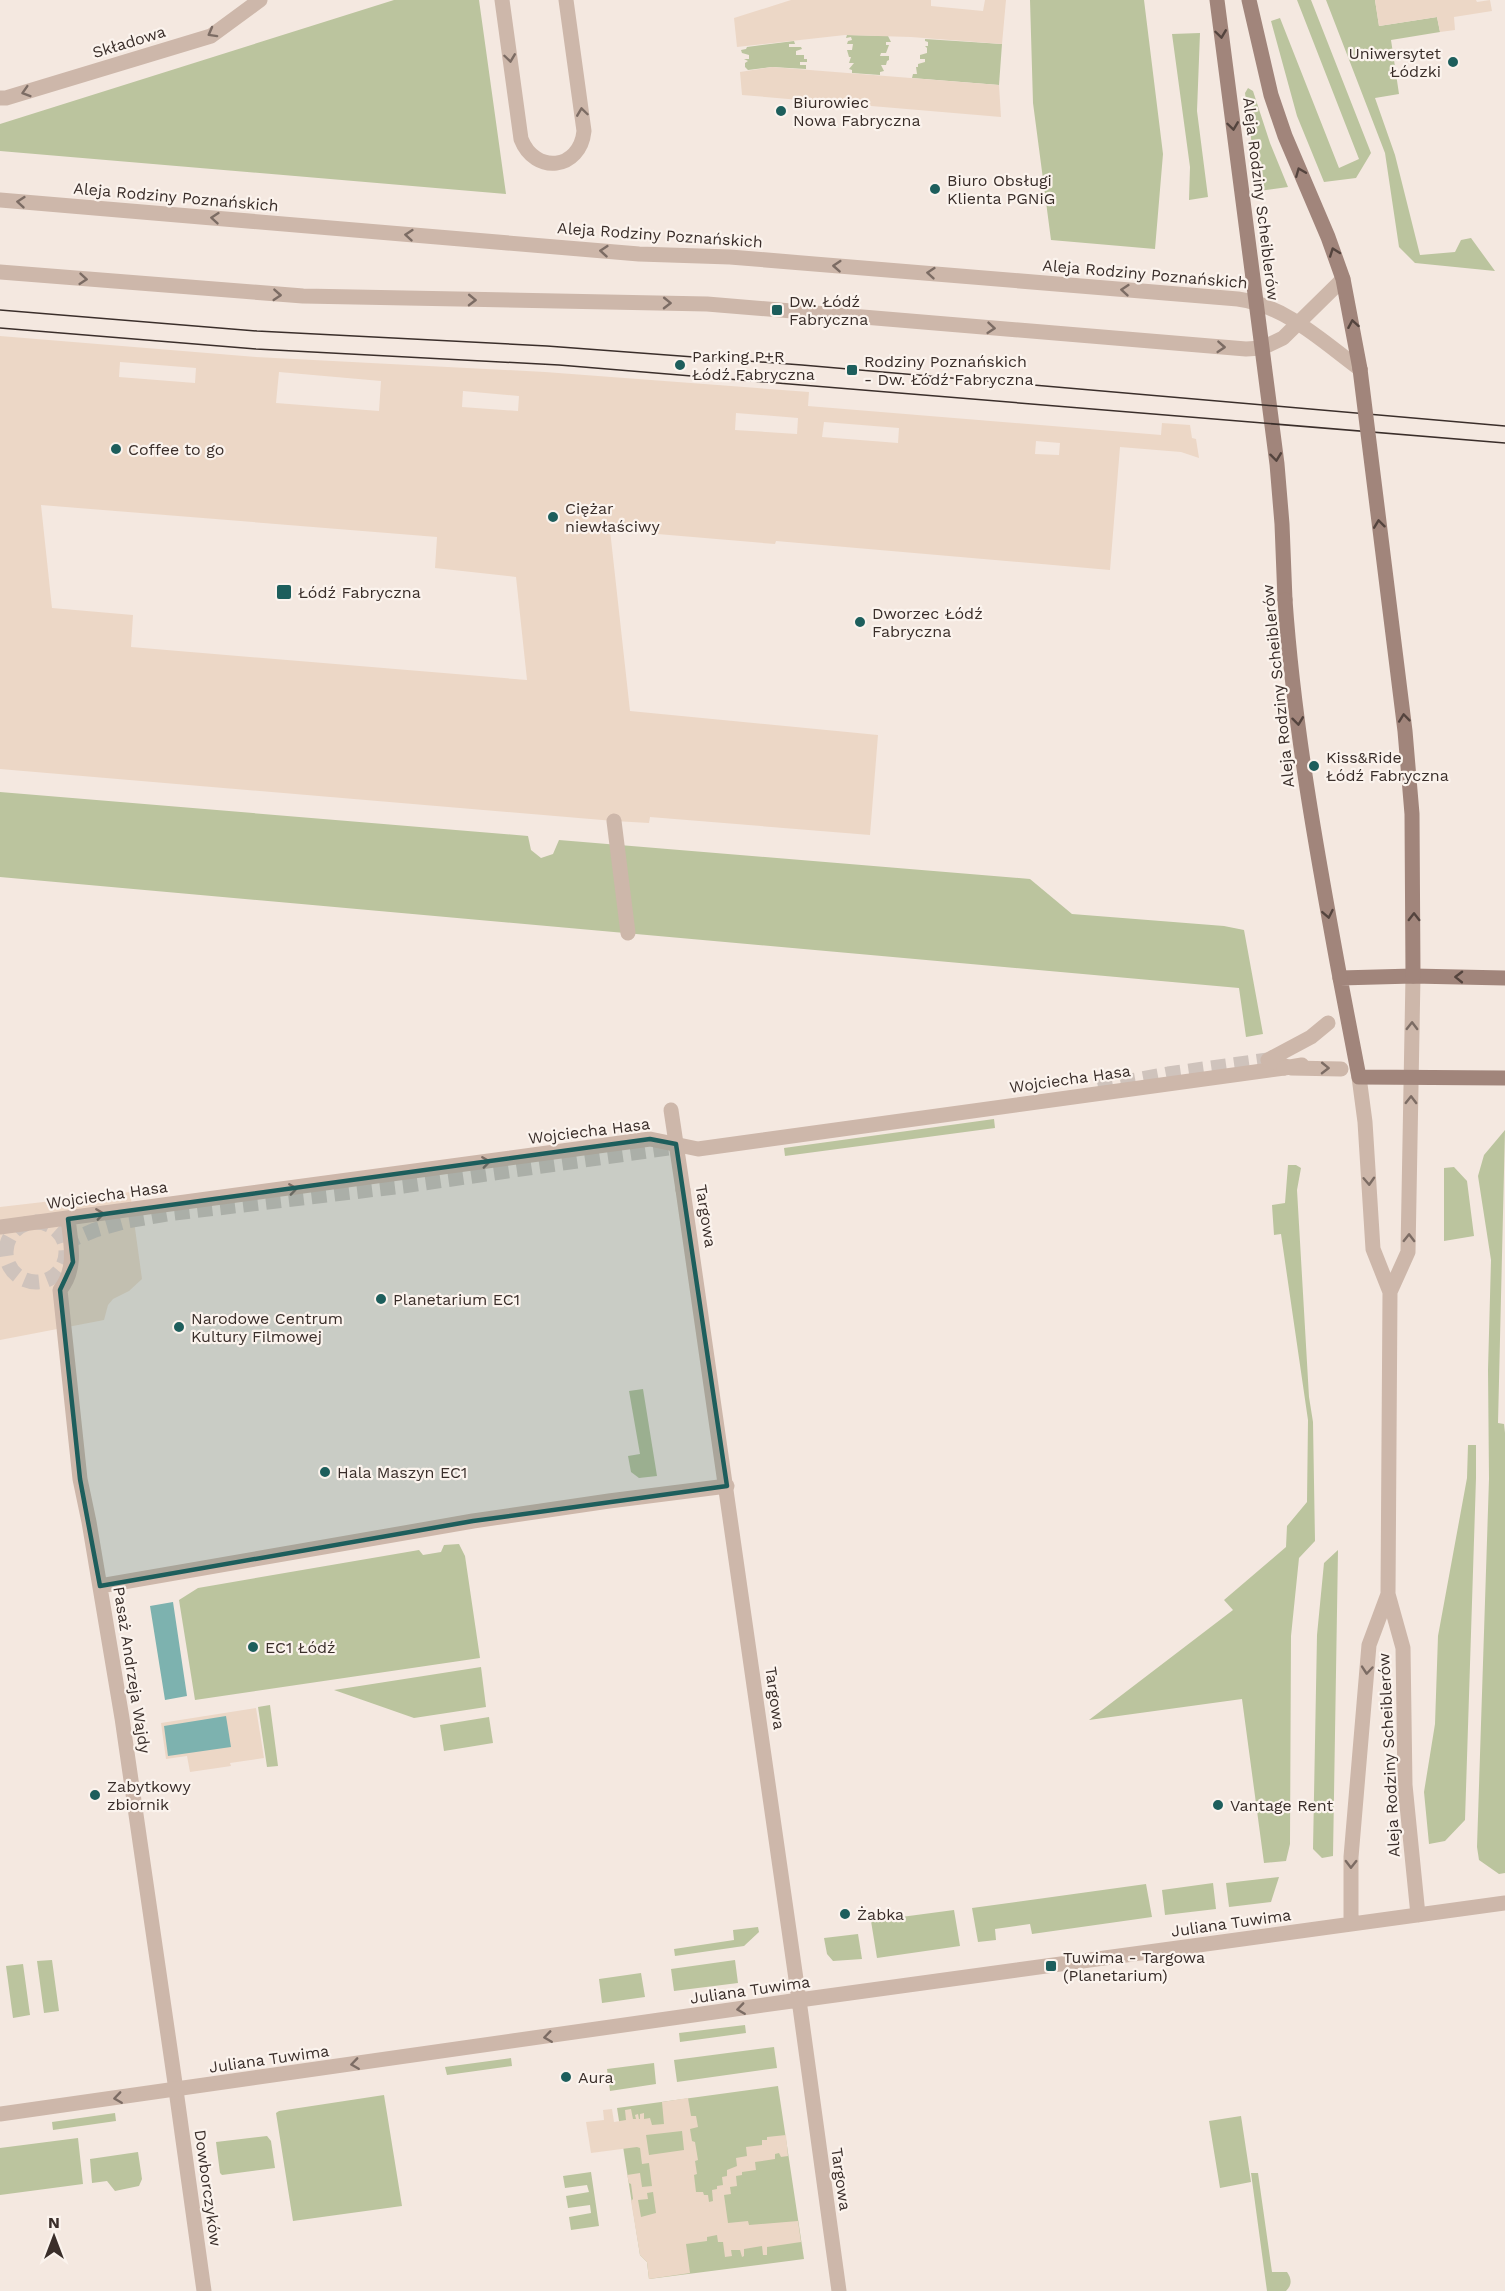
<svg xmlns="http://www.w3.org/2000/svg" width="1505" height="2291" viewBox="0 0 1505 2291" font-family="'Work Sans',sans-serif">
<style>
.green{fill:#bbc49e}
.plaza{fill:#ecd7c6;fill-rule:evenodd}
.water{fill:#7db2af}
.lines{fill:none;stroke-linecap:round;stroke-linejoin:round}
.minor-tunnel{stroke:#cfc3bc;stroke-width:15;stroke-dasharray:15 8;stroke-linecap:butt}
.pedestrian{stroke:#cdb7aa;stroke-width:15}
.minor{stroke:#cdb7aa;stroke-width:15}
.tertiary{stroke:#cdb7aa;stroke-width:15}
.secondary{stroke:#a1857b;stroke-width:15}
.tram{stroke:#3a2e2a;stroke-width:1.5}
.pedestrian-bridge{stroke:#cdb7aa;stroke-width:15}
.minor-bridge{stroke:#cdb7aa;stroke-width:15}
.secondary-bridge{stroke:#a1857b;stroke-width:15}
.oneway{stroke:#7c6c64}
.oneway2{stroke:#54443e}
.marked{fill:#1d5e5c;fill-opacity:0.2;stroke:#1d5e5c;stroke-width:4.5;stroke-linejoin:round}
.poi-dot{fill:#1d5e5c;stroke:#fbf3ed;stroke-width:2}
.labels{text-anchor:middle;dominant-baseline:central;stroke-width:4.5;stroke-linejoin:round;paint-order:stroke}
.street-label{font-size:16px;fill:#3a2e2a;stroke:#fbf3ed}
.poi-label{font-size:16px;fill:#3a2e2a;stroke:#fbf3ed;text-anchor:start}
</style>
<rect width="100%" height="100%" fill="#f4e8e0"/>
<path class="green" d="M 394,0 L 479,0 L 506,194 L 0,151 L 0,124 Z
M 1030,0 L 1144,0 L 1163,154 L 1155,249 L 1051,240 L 1033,103 Z
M 1297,0 L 1311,0 L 1371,153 L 1356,178 L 1324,182 L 1297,116 L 1271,21 L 1280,18 L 1339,168 L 1359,159 Z
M 1326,0 L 1375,0 L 1379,26 L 1437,17 L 1440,32 L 1391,40 L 1399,94 L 1375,98 L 1395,155 L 1420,255 L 1455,252 L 1461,240 L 1471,238 L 1495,271 L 1415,263 L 1399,247 L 1385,153 Z
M 1200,33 L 1197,111 L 1208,197 L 1189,200 L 1190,167 L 1172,34 Z
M 847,35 L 888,36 L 891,42 L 886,42 L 886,45 L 889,45 L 886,53 L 881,53 L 880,56 L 889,56 L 889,60 L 887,61 L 886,65 L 881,65 L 884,71 L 880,72 L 880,75 L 852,73 L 852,70 L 849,69 L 854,63 L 849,63 L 851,57 L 849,57 L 847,50 L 852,50 L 853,44 L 847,44 L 848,41 L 852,40 L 851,37 L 846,38 Z
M 925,39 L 1002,44 L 999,85 L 912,78 L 913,74 L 917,74 L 916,67 L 918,67 L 918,64 L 925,62 L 925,59 L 920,59 L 920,55 L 927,53 L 927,48 L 925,46 L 928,46 L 928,42 L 925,41 Z
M 794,41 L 795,44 L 789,44 L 789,47 L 801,47 L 802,49 L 796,51 L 796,55 L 804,55 L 804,59 L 807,59 L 807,62 L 800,62 L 800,65 L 806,65 L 806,69 L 772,67 L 748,70 L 745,67 L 745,63 L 748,61 L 744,59 L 749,59 L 749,55 L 742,53 L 741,50 L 746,49 L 747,47 Z
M 1248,88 L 1253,91 L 1270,143 L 1288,187 L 1258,191 L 1245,93 Z
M 0,792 L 528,836 L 531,850 L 541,858 L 553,854 L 559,840 L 1030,879 L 1072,914 L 1224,926 L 1244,930 L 1263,1034 L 1246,1037 L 1239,988 L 0,877 Z
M 994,1119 L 995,1128 L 785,1156 L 784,1148 Z
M 1505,1130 L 1498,1423 L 1504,1424 L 1505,1433 L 1505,1873 L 1499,1874 L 1479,1860 L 1477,1847 L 1489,1479 L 1488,1370 L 1491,1260 L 1478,1176 L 1484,1155 Z
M 1288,1165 L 1296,1165 L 1301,1168 L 1297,1190 L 1309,1397 L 1313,1422 L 1315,1541 L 1299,1558 L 1291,1636 L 1290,1844 L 1286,1861 L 1264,1863 L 1242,1699 L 1089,1720 L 1233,1610 L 1224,1600 L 1286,1547 L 1287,1526 L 1307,1502 L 1308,1420 L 1281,1234 L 1274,1235 L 1272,1205 L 1285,1203 Z
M 1454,1167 L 1467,1181 L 1474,1236 L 1444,1241 L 1444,1168 Z
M 643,1389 L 657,1476 L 639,1478 L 631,1472 L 628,1456 L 640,1454 L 629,1391 Z
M 1468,1445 L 1476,1445 L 1476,1478 L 1465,1820 L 1445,1841 L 1429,1844 L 1424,1792 L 1435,1724 L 1438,1636 L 1467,1478 Z
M 459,1544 L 465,1556 L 480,1658 L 195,1700 L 179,1600 L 198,1588 L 419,1550 L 423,1555 L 441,1552 L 444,1545 Z
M 1338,1550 L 1333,1856 L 1322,1858 L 1313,1849 L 1317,1635 L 1324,1563 Z
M 481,1667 L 486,1707 L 414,1718 L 334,1690 Z
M 270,1705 L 278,1766 L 267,1767 L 258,1707 Z
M 489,1717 L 493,1743 L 444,1751 L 440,1725 Z
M 1279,1877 L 1271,1902 L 1229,1907 L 1226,1883 Z
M 1213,1883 L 1216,1909 L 1165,1915 L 1162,1890 Z
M 1146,1884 L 1152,1917 L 1032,1934 L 1030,1924 L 995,1929 L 996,1940 L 978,1942 L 972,1908 Z
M 954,1910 L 960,1946 L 877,1958 L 871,1921 Z
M 758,1927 L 759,1932 L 744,1946 L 675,1956 L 674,1949 L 734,1940 L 733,1930 Z
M 858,1934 L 862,1959 L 833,1961 L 827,1954 L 824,1938 Z
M 52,1960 L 59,2011 L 44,2013 L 37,1961 Z
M 735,1960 L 738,1983 L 674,1991 L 671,1969 Z
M 23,1964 L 30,2015 L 13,2018 L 6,1966 Z
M 641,1973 L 645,1997 L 602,2003 L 599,1979 Z
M 745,2025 L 746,2033 L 680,2042 L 679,2033 Z
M 774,2047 L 777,2068 L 677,2082 L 674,2060 Z
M 511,2058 L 512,2066 L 447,2075 L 445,2067 Z
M 654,2063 L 656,2084 L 610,2091 L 607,2069 Z
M 778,2086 L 804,2259 L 649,2279 L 647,2262 L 640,2255 L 617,2108 Z
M 384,2095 L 402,2206 L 293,2221 L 276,2113 L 279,2111 Z
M 115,2113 L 116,2121 L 53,2130 L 52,2122 Z
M 1241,2116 L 1251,2182 L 1220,2188 L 1209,2121 Z
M 267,2136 L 271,2141 L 275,2168 L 222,2175 L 220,2173 L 216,2142 Z
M 78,2138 L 83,2184 L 0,2195 L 0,2148 Z
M 138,2152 L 142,2179 L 139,2186 L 115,2191 L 107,2181 L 92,2183 L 90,2159 Z
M 591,2172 L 599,2226 L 571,2230 L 569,2217 L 591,2213 L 590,2205 L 568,2208 L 566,2196 L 589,2192 L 587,2185 L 565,2188 L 563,2176 Z
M 1251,2173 L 1258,2173 L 1272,2272 L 1287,2272 C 1292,2279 1292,2285 1286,2291 L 1267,2291 Z"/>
<path class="plaza" d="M 791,0 L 931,0 L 931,6 L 983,11 L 985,0 L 1006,0 L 1002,44 L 911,37 L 845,35 L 737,47 L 734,18 Z
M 1375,0 L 1476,0 L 1477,2 L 1490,0 L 1492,11 L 1454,17 L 1455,30 L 1440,32 L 1437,17 L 1379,26 Z
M 772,67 L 999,85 L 1001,117 L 742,95 L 740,72 Z
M 0,336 L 256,357 L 545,372 L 809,392 L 808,406 L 1161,435 L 1162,423 L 1190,425 L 1192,438 L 1196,439 L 1199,458 L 1181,452 L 1120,447 L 1110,570 L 776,541 L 775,544 L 610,530 L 630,711 L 878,735 L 870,835 L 650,817 L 649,823 L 614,821 L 0,769 ZM 120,362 L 196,368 L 195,383 L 119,377 ZM 279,372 L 381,381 L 379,411 L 276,403 ZM 463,391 L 519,396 L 518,411 L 462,407 ZM 736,413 L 798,418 L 797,434 L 735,430 ZM 824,422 L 899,428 L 898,443 L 822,437 ZM 1036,441 L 1060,443 L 1059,455 L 1035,454 ZM 41,505 L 437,537 L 435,568 L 516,577 L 527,680 L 131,647 L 133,615 L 52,608 Z
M 130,1192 L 142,1279 L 129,1291 L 113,1299 L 108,1305 L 104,1320 L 0,1340 L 0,1207 Z
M 256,1708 L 264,1758 L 230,1763 L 231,1766 L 190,1772 L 187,1756 L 166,1759 L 161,1723 Z
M 688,2098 L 691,2116 L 696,2116 L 698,2127 L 690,2129 L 692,2141 L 695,2142 L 698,2160 L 695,2161 L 697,2174 L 694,2175 L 696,2192 L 703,2192 L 704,2195 L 708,2195 L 709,2202 L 713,2201 L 712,2190 L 717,2189 L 717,2186 L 723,2185 L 722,2177 L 727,2176 L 727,2170 L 737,2166 L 736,2158 L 747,2156 L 746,2147 L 762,2145 L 762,2140 L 767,2140 L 767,2137 L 786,2135 L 788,2156 L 781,2157 L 779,2153 L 775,2154 L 775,2159 L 755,2162 L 756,2170 L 742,2172 L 742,2175 L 736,2176 L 737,2186 L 730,2187 L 731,2194 L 724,2195 L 728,2223 L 748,2221 L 749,2225 L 798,2221 L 801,2242 L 767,2247 L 767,2255 L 763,2255 L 762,2246 L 744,2249 L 744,2256 L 742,2257 L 740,2250 L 731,2250 L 732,2256 L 725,2257 L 723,2242 L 718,2242 L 717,2235 L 707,2237 L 707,2241 L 686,2244 L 690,2273 L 649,2279 L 647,2262 L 640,2255 L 631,2201 L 633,2199 L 631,2184 L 629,2183 L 627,2175 L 640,2173 L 642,2187 L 652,2186 L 649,2163 L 642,2164 L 640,2148 L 637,2147 L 591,2153 L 586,2122 L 604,2120 L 603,2110 L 612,2109 L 614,2122 L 626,2120 L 625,2110 L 631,2109 L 633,2119 L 636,2119 L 635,2115 L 638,2114 L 639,2119 L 640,2119 L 640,2114 L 644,2113 L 644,2119 L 650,2118 L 652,2125 L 664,2124 L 662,2102 ZM 682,2131 L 684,2150 L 649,2155 L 646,2135 ZM 653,2192 L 656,2213 L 641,2217 L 638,2200 L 648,2199 L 647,2193 Z"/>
<path class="water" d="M 173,1602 L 187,1696 L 165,1700 L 150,1606 Z
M 226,1716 L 231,1747 L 168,1756 L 164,1726 Z"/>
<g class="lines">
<path class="minor-tunnel" d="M 1098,1087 L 1168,1074 L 1268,1060
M6 1252a30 30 0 1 1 60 0a30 30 0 1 1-60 0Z
M 64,1243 L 95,1230 L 127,1221 L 167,1214 L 403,1186 L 682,1146"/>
<path class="pedestrian" d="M 614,821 L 628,933
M 68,1219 C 71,1244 77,1269 60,1290 L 80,1479 L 89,1522 L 122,1718 L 176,2090
M 0,1227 L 650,1139 L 698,1149 L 1284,1068
M 100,1586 L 473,1521 L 609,1501 L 727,1486"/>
<path class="minor" d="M 502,0 L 521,139 C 535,175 580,170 584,131 L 566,0
M 0,98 L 6,98 L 211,36 L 260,0
M 1268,1060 L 1291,1068 L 1341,1069
M 1268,1060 L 1311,1037 L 1328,1023
M 683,1190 L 799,2000
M 176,2090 L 204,2291"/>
<path class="tertiary" d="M 0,200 L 639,254 L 730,257 L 1238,299 C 1286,306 1322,341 1360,369
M 0,272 L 303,296 L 707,304 L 1246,349 L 1262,348 L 1283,338 L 1343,279
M 1359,1077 L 1365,1122 L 1373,1249 L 1390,1292 L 1388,1594 L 1403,1648 L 1405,1785 L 1418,1915
M 1390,1292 L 1408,1252 L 1413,976
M 1351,1924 L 1351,1857 L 1369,1645 L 1388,1594
M 799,2000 L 839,2291
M 0,2114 L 799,2000 L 1505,1903"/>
<path class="secondary" d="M 1217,0 L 1277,464 L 1282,524 L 1285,600
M 1249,0 L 1271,95 L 1285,136 L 1328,237 L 1343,279 L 1360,369
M 1505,978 L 1413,976 L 1340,978 L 1359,1077 L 1505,1078"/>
<path class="tram" d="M 0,310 L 257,331 L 547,346 L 802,365 L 1505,426
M 0,328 L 256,349 L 559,365 L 1505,443"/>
<path class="pedestrian-bridge" d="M 1284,1068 L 1302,1065"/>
<path class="minor-bridge" d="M 671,1110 L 683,1190"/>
<path class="secondary-bridge" d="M 1360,369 L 1405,731 L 1412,814 L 1413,976
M 1285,600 C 1294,727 1317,853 1340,978"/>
</g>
<defs><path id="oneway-chevron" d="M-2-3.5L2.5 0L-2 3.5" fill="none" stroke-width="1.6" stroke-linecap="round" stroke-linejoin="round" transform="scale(1.5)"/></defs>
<g class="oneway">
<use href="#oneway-chevron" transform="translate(212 33) rotate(151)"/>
<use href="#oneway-chevron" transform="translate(510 58) rotate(82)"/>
<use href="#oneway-chevron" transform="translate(26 92) rotate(163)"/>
<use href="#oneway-chevron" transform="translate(582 112) rotate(-98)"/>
<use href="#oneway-chevron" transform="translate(21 202) rotate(-175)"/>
<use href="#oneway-chevron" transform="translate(215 218) rotate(-175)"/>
<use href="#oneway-chevron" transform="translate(409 235) rotate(-175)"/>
<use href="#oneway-chevron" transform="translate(604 251) rotate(-175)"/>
<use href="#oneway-chevron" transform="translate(837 266) rotate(-176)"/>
<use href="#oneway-chevron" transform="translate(931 273) rotate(-175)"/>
<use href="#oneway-chevron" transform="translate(83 279) rotate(5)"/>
<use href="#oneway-chevron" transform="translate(1125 290) rotate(-175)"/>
<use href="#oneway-chevron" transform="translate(277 295) rotate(4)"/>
<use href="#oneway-chevron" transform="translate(472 300) rotate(1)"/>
<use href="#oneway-chevron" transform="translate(667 303) rotate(1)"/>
<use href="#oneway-chevron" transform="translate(991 328) rotate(5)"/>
<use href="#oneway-chevron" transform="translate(1221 347) rotate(4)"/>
<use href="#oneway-chevron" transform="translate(1412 1026) rotate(-89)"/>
<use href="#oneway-chevron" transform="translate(1325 1068) rotate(1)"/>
<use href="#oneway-chevron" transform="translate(1411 1100) rotate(-89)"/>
<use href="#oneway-chevron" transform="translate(486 1162) rotate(-8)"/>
<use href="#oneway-chevron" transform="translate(1369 1181) rotate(87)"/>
<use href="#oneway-chevron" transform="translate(293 1189) rotate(-8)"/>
<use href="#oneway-chevron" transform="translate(100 1214) rotate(-8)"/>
<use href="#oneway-chevron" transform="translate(1409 1238) rotate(-89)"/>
<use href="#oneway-chevron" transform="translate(1367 1670) rotate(95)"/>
<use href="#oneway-chevron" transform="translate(1351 1864) rotate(91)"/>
<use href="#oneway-chevron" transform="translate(741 2009) rotate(172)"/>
<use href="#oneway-chevron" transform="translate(548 2037) rotate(172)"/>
<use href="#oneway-chevron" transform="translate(355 2064) rotate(172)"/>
<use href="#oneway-chevron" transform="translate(118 2098) rotate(172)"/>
</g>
<g class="oneway2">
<use href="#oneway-chevron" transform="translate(1221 34) rotate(82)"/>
<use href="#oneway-chevron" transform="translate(1233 126) rotate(82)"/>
<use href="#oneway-chevron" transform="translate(1300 172) rotate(-112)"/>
<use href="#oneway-chevron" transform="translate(1334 252) rotate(-110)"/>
<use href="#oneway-chevron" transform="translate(1353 324) rotate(-100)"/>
<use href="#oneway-chevron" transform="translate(1276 457) rotate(83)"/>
<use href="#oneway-chevron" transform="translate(1379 524) rotate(-97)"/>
<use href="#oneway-chevron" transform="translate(1404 718) rotate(-96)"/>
<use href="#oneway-chevron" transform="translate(1298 721) rotate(83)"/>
<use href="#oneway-chevron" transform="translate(1328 914) rotate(79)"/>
<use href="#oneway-chevron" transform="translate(1414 917) rotate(-90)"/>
<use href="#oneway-chevron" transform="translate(1459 977) rotate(-179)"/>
</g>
<path class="marked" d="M 650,1139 L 676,1144 L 727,1486 L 473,1521 L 100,1586 L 80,1479 L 60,1290 L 73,1262 L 68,1219 Z"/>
<g class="poi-dot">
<circle cx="1453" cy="62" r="6"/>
<circle cx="781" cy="111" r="6"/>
<circle cx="935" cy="189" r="6"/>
<rect x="771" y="304" width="12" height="12" rx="3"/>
<circle cx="680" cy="365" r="6"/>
<rect x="846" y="364" width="12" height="12" rx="3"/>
<circle cx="116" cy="449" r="6"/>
<circle cx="553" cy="517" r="6"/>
<rect x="276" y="584" width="16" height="16" rx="3"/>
<circle cx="860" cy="622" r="6"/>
<circle cx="1314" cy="766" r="6"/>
<circle cx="381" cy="1299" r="6"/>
<circle cx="179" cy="1327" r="6"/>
<circle cx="325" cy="1472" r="6"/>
<circle cx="253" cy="1647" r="6"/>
<circle cx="95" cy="1795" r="6"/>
<circle cx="1218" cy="1805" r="6"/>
<circle cx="845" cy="1914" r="6"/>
<rect x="1045" y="1960" width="12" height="12" rx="3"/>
<circle cx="566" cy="2077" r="6"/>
</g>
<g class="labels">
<g class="street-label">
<text transform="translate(129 42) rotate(-17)">Składowa</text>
<text transform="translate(176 197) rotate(5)">Aleja Rodziny Poznańskich</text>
<text transform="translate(1261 199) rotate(83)">Aleja Rodziny Scheiblerów</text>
<text transform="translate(660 235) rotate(4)">Aleja Rodziny Poznańskich</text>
<text transform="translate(1145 274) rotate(5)">Aleja Rodziny Poznańskich</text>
<text transform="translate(1278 686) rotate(-96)">Aleja Rodziny Scheiblerów</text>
<text transform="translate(1070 1079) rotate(-8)">Wojciecha Hasa</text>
<text transform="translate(589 1131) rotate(-7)">Wojciecha Hasa</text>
<text transform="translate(107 1195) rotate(-8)">Wojciecha Hasa</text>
<text transform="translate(706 1216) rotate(81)">Targowa</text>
<text transform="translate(132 1670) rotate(81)">Pasaż Andrzeja Wajdy</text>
<text transform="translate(775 1698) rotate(82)">Targowa</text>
<text transform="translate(1389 1755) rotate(-93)">Aleja Rodziny Scheiblerów</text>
<text transform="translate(1231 1923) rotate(-8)">Juliana Tuwima</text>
<text transform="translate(750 1990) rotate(-8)">Juliana Tuwima</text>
<text transform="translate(269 2059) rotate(-8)">Juliana Tuwima</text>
<text transform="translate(841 2179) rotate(82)">Targowa</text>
<text transform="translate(208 2188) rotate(82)">Dowborczyków</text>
</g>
<g class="poi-label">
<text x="1441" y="53" text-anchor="end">Uniwersytet<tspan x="1441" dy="18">Łódzki</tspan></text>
<text x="793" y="102">Biurowiec<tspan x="793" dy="18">Nowa Fabryczna</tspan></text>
<text x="947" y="180">Biuro Obsługi<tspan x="947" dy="18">Klienta PGNiG</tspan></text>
<text x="789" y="301">Dw. Łódź<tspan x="789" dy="18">Fabryczna</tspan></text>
<text x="692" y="356">Parking P+R<tspan x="692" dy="18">Łódź Fabryczna</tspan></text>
<text x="864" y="361">Rodziny Poznańskich<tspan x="864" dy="18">- Dw. Łódź Fabryczna</tspan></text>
<text x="128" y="449">Coffee to go</text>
<text x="565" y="508">Ciężar<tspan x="565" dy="18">niewłaściwy</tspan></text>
<text x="298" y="592">Łódź Fabryczna</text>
<text x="872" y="613">Dworzec Łódź<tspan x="872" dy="18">Fabryczna</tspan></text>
<text x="1326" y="757">Kiss&amp;Ride<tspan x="1326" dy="18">Łódź Fabryczna</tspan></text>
<text x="393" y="1299">Planetarium EC1</text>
<text x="191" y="1318">Narodowe Centrum<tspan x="191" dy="18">Kultury Filmowej</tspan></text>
<text x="337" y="1472">Hala Maszyn EC1</text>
<text x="265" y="1647">EC1 Łódź</text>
<text x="107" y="1786">Zabytkowy<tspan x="107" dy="18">zbiornik</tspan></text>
<text x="1230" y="1805">Vantage Rent</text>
<text x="857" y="1914">Żabka</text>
<text x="1063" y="1957">Tuwima - Targowa<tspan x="1063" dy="18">(Planetarium)</tspan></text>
<text x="578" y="2077">Aura</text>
</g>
</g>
<g transform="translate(54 2237)" stroke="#fbf3ed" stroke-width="4.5" paint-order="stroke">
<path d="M0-4.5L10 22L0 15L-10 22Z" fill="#3a2e2a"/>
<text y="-9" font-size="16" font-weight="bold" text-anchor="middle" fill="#3a2e2a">N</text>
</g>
</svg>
